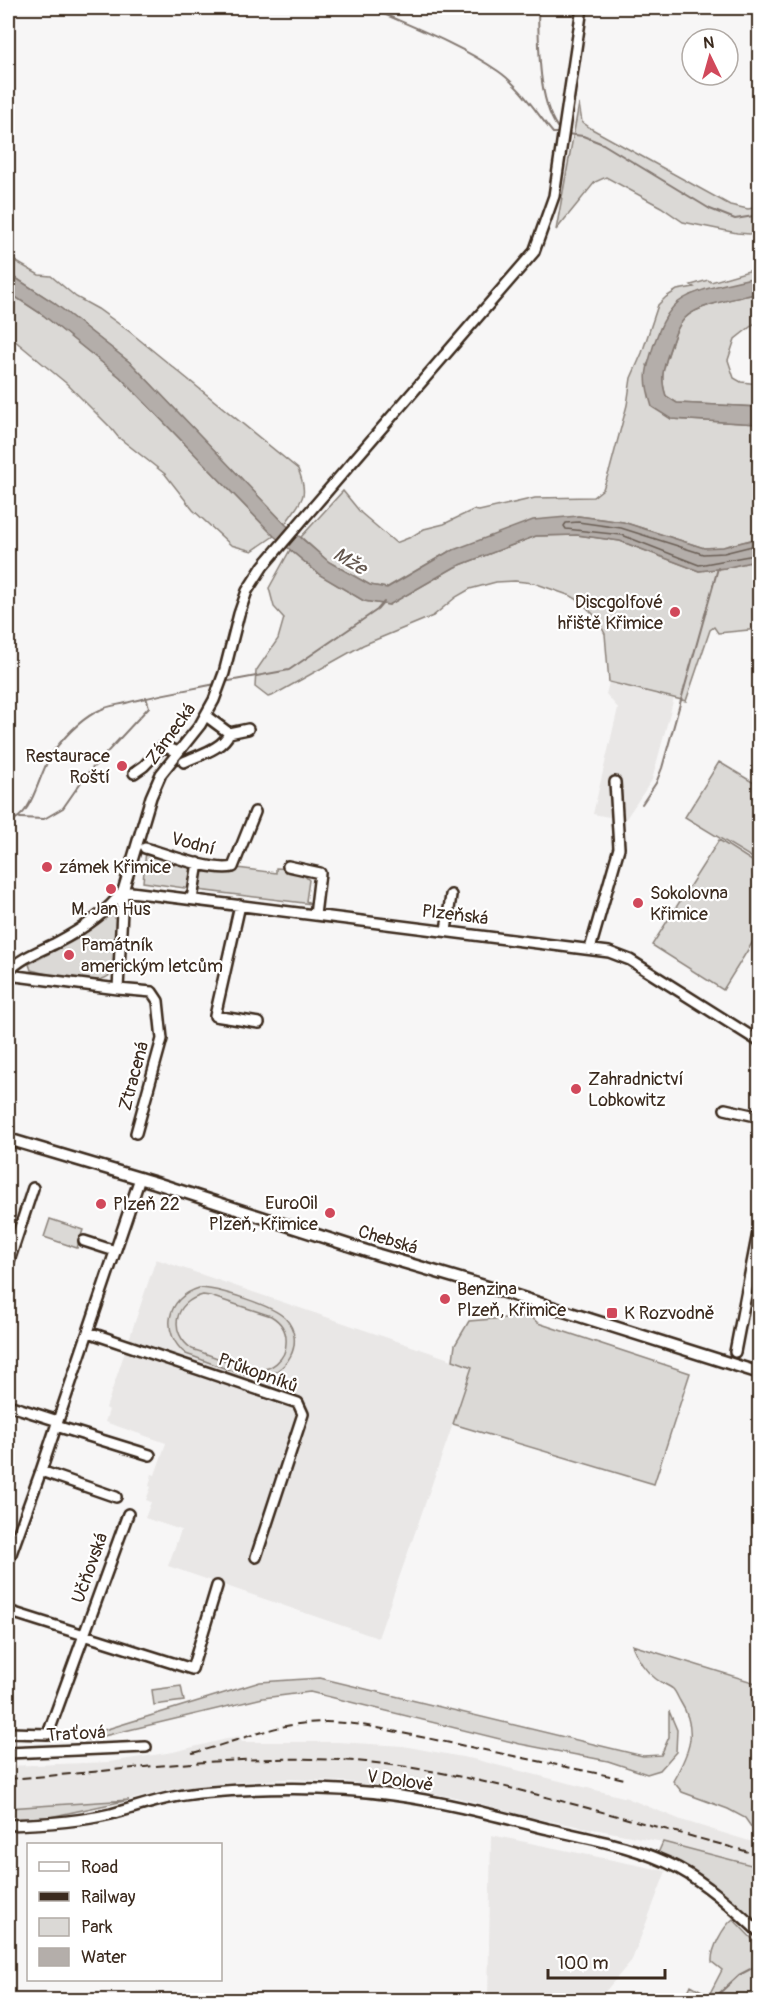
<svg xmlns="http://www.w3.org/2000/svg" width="767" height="2008" viewBox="0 0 767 2008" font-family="Pangolin,sans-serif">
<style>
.built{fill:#e9e7e6}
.green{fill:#dbd9d6;stroke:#8b827a;stroke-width:1.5;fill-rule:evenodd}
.water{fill:#b4aeaa;stroke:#847972;stroke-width:1.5}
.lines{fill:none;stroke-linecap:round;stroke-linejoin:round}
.shore{stroke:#6b5f56;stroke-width:1.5}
.stream{stroke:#847972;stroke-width:2}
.minor-casing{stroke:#3b2a1e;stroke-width:14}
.major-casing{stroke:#3b2a1e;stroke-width:15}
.minor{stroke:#fff;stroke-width:9}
.major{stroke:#fff;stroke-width:10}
.rail{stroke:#3b2a1e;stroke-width:2;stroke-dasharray:9 4.5;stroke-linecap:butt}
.poi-dot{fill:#d1495b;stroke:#fff;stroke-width:2}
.labels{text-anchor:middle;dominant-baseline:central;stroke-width:4.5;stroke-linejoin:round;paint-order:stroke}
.poi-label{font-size:18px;fill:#3b2a1e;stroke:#fff;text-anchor:start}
.street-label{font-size:18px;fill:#3b2a1e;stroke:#fff}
.water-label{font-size:20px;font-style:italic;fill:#65584f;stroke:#fff}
</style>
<rect width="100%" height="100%" fill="#f7f6f6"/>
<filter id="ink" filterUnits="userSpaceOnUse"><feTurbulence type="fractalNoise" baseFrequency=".0167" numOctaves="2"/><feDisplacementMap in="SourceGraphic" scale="12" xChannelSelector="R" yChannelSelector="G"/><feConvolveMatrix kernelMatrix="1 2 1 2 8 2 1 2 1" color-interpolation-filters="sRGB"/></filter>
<g filter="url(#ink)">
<path class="built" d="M 609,682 L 674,698 L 652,780 L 625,820 L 593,814 L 618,708 L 606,694 Z
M 156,1259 L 473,1367 L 378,1638 L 168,1566 L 181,1530 L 145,1518 L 151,1502 L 146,1500 L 151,1487 L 149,1486 L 152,1474 L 155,1475 L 166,1443 L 105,1422 L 109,1410 L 106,1408 Z
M 239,1736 L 242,1742 L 338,1742 L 403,1746 L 473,1759 L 627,1798 L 681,1820 L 759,1844 L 759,1867 L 663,1842 L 534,1818 L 455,1797 L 348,1782 L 288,1779 L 223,1783 L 168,1790 L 129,1800 L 8,1813 L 8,1766 L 109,1762 L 173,1752 Z
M 491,1835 L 666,1871 L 632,1960 L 598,2000 L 488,2000 Z"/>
<path class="green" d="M 579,104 L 582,122 L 592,129 L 730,205 L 748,209 L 759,207 L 759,232 L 750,234 L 737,233 L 683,222 L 661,207 L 606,177 L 595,182 L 556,230 Z
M 8,257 L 39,275 L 51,276 L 76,297 L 98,309 L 130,332 L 298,469 C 310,498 301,500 285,524 L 132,364 L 53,302 L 8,273 Z
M 759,268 L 759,276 L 690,295 L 647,365 L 671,419 L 759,424 L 759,538 L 723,547 L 704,548 L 623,522 L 578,516 L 448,552 L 386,588 L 370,585 L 329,562 L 301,537 L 343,491 L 361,513 L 396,543 L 411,537 L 424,529 L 444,524 L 473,510 L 479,511 L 535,498 L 593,497 L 603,489 L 610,469 L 627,405 L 631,378 L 642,353 L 658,305 L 666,297 L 677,290 L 694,287 L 691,285 L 708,280 L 711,282 Z
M 8,292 L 43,315 L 120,377 L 274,536 L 252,551 L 231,545 L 193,510 L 165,474 L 118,437 L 110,427 L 66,383 L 8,335 Z
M 759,293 L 759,320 L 735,339 L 728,360 L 734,378 L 741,382 L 759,384 L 759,407 L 677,403 L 666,396 C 660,378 663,369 669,352 C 673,340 676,327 685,318 C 699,304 739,298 759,293 Z
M 577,535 L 620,541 L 699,571 L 725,568 L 759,560 L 759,629 L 718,633 L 714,627 L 710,630 L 686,701 L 609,682 L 605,634 L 597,618 L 580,601 L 571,596 L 534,583 L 515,581 L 496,582 L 470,589 L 456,597 L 433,616 L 363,645 L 272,696 L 268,697 L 255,687 L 256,671 L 278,639 L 284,618 L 274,607 L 269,588 L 290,550 L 320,575 L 364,601 L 389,605 L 455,567 L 536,536 Z
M 719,762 L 759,786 L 759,862 L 685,817 Z
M 719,840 L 760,866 L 759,932 L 723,990 L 652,945 Z
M 146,850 L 194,866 L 191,889 L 143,882 Z
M 237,868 L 276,873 L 276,868 L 297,869 L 309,880 L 306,901 L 312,904 L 198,890 L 202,869 Z
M 119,908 L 115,968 C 105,993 51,975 31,970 L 29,964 L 77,939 Z
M 50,1219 L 83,1230 L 77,1248 L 44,1237 Z
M 199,1288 C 217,1288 272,1305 285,1318 C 307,1341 287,1377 257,1376 C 239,1376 205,1360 186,1354 C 160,1333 166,1298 199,1288 ZM 203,1295 L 210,1296 L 271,1316 C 281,1322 287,1331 286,1343 C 286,1359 271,1372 254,1369 C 235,1366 211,1355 192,1349 C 168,1332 174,1302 203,1295 Z
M 530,1316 L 538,1323 L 690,1373 L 654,1484 L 453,1424 L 472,1367 L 453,1360 L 455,1345 L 469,1321 Z
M 632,1645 L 759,1684 L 759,1838 L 745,1818 L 728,1809 L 682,1792 L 673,1781 C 689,1753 699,1731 680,1701 C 678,1698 676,1692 673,1689 C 668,1685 661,1683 656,1679 C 645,1671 637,1658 632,1645 Z
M 320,1678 L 643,1756 L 661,1755 L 669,1737 L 669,1711 L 677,1730 L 676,1752 L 660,1770 L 647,1774 L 608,1761 L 520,1744 L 310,1692 L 263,1698 L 87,1740 L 101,1731 L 260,1682 Z
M 181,1686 L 184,1701 L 154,1705 L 152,1690 Z
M 129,1800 L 50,1817 L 8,1819 L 8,1808 Z
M 663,1842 L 759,1867 L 759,1926 C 725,1895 702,1872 658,1853 Z
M 733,1919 L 759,1946 L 759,2000 L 684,2000 L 691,1985 L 709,1995 L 722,1970 L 712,1962 C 711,1949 723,1927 733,1919 Z"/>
<path class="water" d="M 8,273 L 53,302 L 132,364 L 285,524 L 329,562 L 370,585 L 387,588 L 448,552 L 533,520 L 578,516 L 623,522 L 704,548 L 723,547 L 759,538 L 759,560 L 725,568 L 699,571 L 620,541 L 577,535 L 536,536 L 455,567 L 389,605 L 364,601 L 320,575 L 274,536 L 120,377 L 43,315 L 8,292 Z
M 759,276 L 759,293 C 739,298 699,304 685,318 C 676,327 673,340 669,351 C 663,369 660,378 666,396 L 677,403 L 759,407 L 759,424 L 671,419 L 652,407 C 643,378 645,373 654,344 C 659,331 663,318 673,307 C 690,288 735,283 759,276 Z"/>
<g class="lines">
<path class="shore" d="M 760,544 L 724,553 L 703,554 L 621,528 L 578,522 L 566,523 L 564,526 L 566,529 L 622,535 L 699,565 L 760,554"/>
<path class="stream" d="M 370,8 C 411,26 461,45 498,71 C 520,86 536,112 553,133 L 561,133
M 538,8 C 539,43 537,105 561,132
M 567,134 L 583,136 L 603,144 L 710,209 L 735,219 L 760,215
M 224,682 L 289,670 L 377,610 L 384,602
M 642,804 L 656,783 L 662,768 L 718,568
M 20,818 L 44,819 L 63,808 L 86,775 L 149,707 L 146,697
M 8,822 C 35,817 38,770 55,749 C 67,734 82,718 100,710 C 107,706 118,705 126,703 C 156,695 186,690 216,684
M 712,2000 L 739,1975 L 760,1964"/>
<defs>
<path id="minor" d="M 206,716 L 229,733
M 229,733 L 248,729
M 184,762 C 198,755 223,749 229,733
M 134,773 L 144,766 L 161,748 L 168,748 L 178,752
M 145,848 C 166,854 213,872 233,867 L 255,812
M 288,866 L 320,873 L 315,915
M 123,891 L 609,952 L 630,960 L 760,1042
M 192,899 L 198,863
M 240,905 L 215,1016 L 259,1023
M 446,931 L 451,895
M 590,949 L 619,848 L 615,782
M 8,972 C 20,958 40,951 56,943 C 81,930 106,914 123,891
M 8,975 L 118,989 L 152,992 L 158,1001 L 162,1039 L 136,1133
M 118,989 L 123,891 L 151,797 L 161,774 L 200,725 L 214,700 L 224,673 L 239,614 L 247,591 L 263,566 L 304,518 L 534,252 L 554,196 L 582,8
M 725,1109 L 760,1117
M 84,1241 L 115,1251
M 8,1264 L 33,1188
M 88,1332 L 298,1403 L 303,1414 L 256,1557
M 735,1352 L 760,1222
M 8,1405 L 58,1421
M 56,1426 L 150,1455
M 41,1471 L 116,1497
M 8,1562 L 41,1471 L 140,1178
M 8,1611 L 192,1669 L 217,1586
M 8,1733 L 48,1734 L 128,1514
M 8,1753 L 146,1747
M 8,1825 C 42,1824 77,1822 111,1814 C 141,1806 168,1796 199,1793 C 264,1787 329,1786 393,1795 C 446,1802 497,1816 548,1829 C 592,1839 638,1847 678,1868 C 709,1885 734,1909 760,1933"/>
<path id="major" d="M 8,1139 L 156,1183 L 379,1255 L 491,1288 L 760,1373"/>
</defs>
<use href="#minor" class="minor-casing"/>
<use href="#major" class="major-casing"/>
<use href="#minor" class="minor"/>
<use href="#major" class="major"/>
<path class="rail" d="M 192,1753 C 222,1746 251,1734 281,1727 C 313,1720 342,1721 373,1727 L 625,1779
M 8,1779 C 127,1771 246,1751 366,1762 C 440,1769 512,1788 584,1807 C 643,1823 701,1839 760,1855"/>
</g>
</g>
<g class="poi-dot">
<circle cx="675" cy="612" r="6"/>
<circle cx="122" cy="766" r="6"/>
<circle cx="47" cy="867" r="6"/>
<circle cx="111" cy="889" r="6"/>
<circle cx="638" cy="903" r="6"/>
<circle cx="69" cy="955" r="6"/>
<circle cx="576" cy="1089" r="6"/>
<circle cx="101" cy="1204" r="6"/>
<circle cx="330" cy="1213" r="6"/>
<circle cx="445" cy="1299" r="6"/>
<rect x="606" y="1307" width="12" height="12" rx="3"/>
</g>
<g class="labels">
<g class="poi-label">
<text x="663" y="602" text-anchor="end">Discgolfové<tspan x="663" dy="21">hřiště Křimice</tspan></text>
<text x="110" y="756" text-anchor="end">Restaurace<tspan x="110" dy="21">Roští</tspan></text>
<text x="59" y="867">zámek Křimice</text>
<text x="650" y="893">Sokolovna<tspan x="650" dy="21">Křimice</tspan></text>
<text x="111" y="909" text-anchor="middle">M. Jan Hus</text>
<text x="81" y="945">Památník<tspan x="81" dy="21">americkým letcům</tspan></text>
<text x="588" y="1079">Zahradnictví<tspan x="588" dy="21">Lobkowitz</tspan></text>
<text x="318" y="1203" text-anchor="end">EuroOil<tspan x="318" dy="21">Plzeň, Křimice</tspan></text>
<text x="113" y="1204">Plzeň 22</text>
<text x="457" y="1289">Benzina<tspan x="457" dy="21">Plzeň, Křimice</tspan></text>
<text x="624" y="1313">K Rozvodně</text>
</g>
<g class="street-label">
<text transform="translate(171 734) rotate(-54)">Zámecká</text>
<text transform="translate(193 844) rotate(15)">Vodní</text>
<text transform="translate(455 915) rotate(7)">Plzeňská</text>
<text transform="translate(134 1076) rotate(-75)">Ztracená</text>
<text transform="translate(388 1240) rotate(17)">Chebská</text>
<text transform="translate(258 1373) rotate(20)">Průkopníků</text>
<text transform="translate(90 1568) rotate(-70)">Učňovská</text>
<text transform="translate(76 1734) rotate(-3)">Traťová</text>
<text transform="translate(400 1781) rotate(8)">V Dolově</text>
</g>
<g class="water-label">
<text transform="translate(350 561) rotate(31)">Mže</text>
</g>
</g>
<rect width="767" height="2008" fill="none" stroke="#fff" stroke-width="30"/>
<rect x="15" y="15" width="737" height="1978" fill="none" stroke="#3b2a1e" stroke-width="2" filter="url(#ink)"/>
<rect x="27" y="1843" width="195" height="138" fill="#ffffff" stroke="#b1aaa5" stroke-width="1.5"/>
<rect x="39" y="1862" width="30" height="9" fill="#ffffff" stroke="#b1aaa5" stroke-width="1.5"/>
<text x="81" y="1873" font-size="18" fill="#3b2a1e">Road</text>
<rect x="39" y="1892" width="30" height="9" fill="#3b2a1e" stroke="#b1aaa5" stroke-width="1.5"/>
<text x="81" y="1903" font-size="18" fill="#3b2a1e">Railway</text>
<rect x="39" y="1918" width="30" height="18" fill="#dbd9d6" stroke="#b1aaa5" stroke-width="1.5"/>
<text x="81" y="1933" font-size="18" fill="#3b2a1e">Park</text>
<rect x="39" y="1948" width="30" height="18" fill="#b4aeaa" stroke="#b1aaa5" stroke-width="1.5"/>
<text x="81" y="1963" font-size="18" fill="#3b2a1e">Water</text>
<g transform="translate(710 57) rotate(355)"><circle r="28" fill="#ffffff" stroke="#b1aaa5" stroke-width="1.5"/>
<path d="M0-4.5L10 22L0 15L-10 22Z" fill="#d1495b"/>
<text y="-9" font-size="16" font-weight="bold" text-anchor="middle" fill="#3b2a1e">N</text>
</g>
<path d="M548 1969v9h117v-9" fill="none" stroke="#3b2a1e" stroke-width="3"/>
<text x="557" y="1969" font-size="18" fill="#3b2a1e" stroke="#ffffff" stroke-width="4.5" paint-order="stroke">100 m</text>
</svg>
